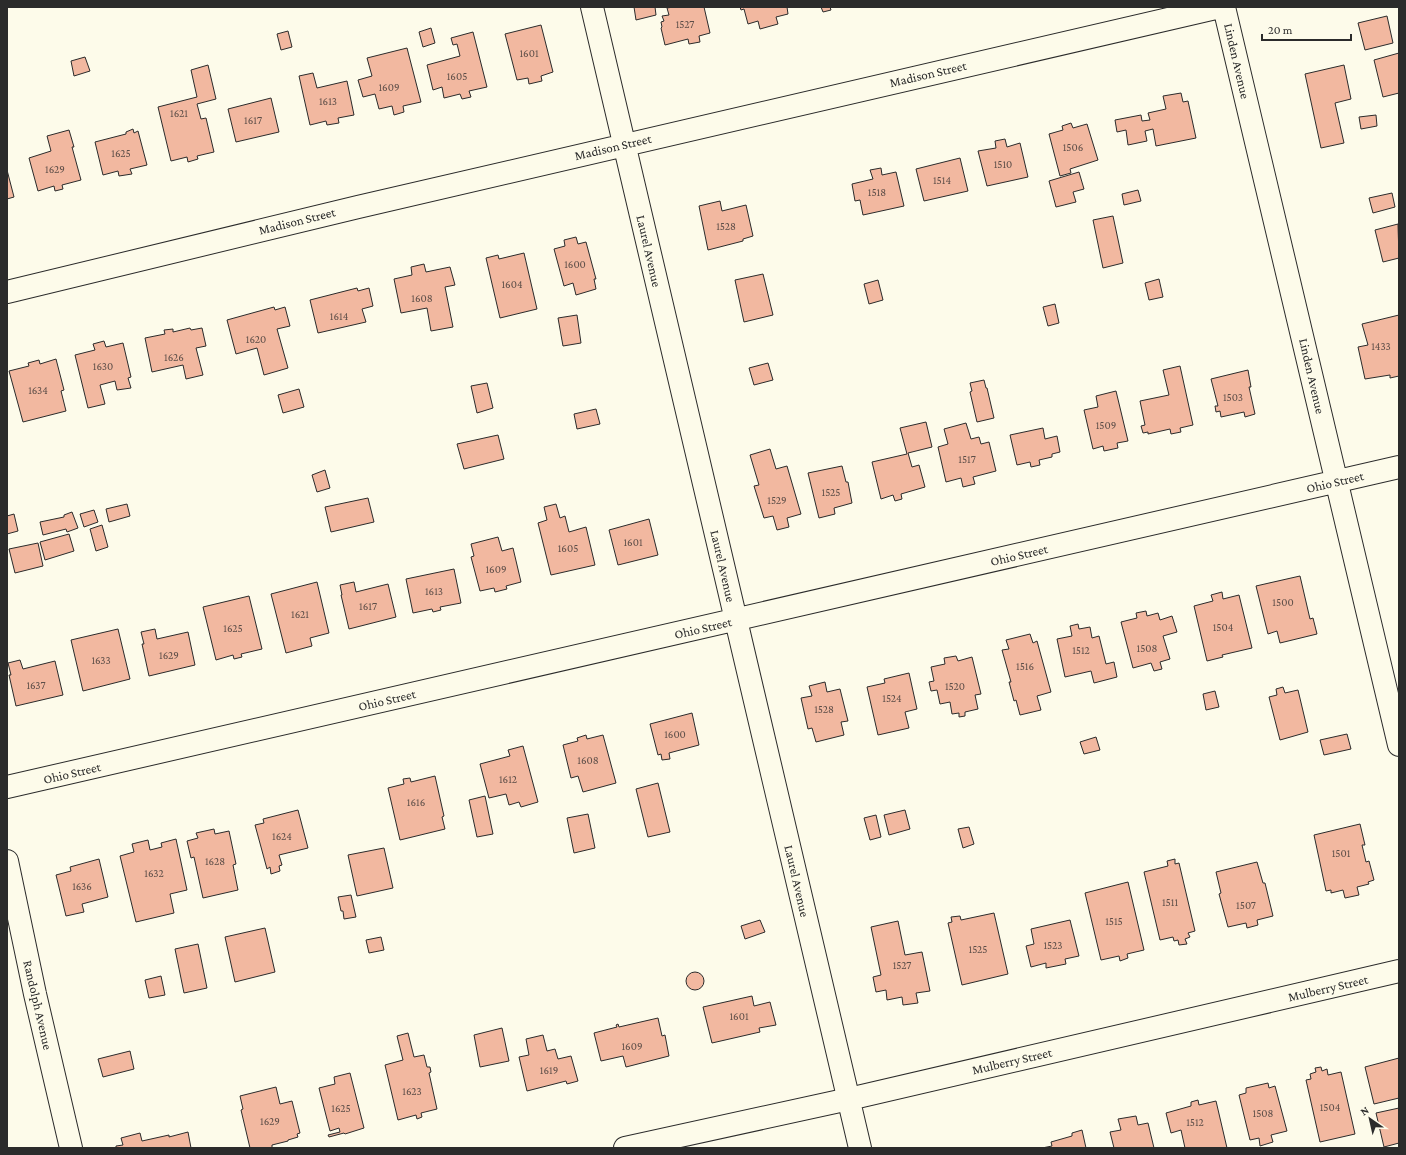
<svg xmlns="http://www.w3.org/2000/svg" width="1406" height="1155" viewBox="0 0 1406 1155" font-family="'Crimson Pro',serif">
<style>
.building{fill:#f2b8a0;stroke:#2b2b2b}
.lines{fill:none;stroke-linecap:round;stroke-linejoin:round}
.minor-casing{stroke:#2b2b2b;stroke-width:24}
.minor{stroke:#fdfbea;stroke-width:22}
.labels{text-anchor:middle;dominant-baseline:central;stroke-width:3;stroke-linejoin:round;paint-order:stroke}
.number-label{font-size:11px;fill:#5d4e48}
.street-label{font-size:13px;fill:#2b2b2b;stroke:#fdfbea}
</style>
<rect width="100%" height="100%" fill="#fdfbea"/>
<path class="building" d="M 634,7 L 655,7 L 656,15 L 636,20 Z
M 673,7 L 704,7 L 710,33 L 699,36 L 700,42 L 689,44 L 688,39 L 665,45 L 661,28 L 662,27 L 661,22 L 664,21 L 662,16 L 669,15 L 667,8 Z
M 740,7 L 787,7 L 788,14 L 776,17 L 778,24 L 760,29 L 758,21 L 748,24 L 744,9 L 741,10 Z
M 821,7 L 830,7 L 831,10 L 823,12 Z
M 1387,16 L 1393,43 L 1365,50 L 1358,23 Z
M 541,25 L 553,72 L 541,76 L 542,81 L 529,84 L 528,78 L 517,80 L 505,34 Z
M 431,28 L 435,43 L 423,47 L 419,32 Z
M 288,31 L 292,47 L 281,50 L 277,34 Z
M 473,32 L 487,87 L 469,91 L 471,97 L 462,99 L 460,94 L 444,98 L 442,87 L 433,90 L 427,65 L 460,56 L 457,44 L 453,45 L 451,38 Z
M 407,48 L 421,102 L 403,106 L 404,112 L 394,115 L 392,106 L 379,109 L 375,94 L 363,97 L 358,80 L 372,76 L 367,58 Z
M 1399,53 L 1399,93 L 1383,97 L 1374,60 Z
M 85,57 L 90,71 L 74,76 L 71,61 Z
M 208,65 L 216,99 L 197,104 L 201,119 L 206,118 L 214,152 L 197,156 L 198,159 L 188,162 L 187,157 L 171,161 L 158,107 L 197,97 L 191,70 Z
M 1344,65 L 1351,99 L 1335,103 L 1344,143 L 1321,148 L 1305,74 Z
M 313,73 L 317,88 L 347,81 L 354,115 L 338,118 L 339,123 L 327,125 L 326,121 L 310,125 L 299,76 Z
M 1181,93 L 1183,102 L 1188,101 L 1196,138 L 1156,146 L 1153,129 L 1145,131 L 1147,141 L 1128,145 L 1126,130 L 1117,132 L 1115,120 L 1141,115 L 1142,121 L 1150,120 L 1148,113 L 1166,109 L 1163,96 Z
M 271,98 L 279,132 L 236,142 L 228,109 Z
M 1376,115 L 1377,126 L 1361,129 L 1359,117 Z
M 1071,123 L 1073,128 L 1087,124 L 1098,160 L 1070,169 L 1071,173 L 1060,176 L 1049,134 L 1063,130 L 1062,126 Z
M 133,129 L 134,133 L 138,131 L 147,165 L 130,169 L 132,174 L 119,176 L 118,171 L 103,175 L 95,142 L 126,134 L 126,132 Z
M 69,130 L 74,147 L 72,147 L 81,180 L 62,185 L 63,189 L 55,191 L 54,186 L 38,191 L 29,158 L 51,151 L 47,136 Z
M 1005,139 L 1007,147 L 1020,143 L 1028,177 L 987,186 L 978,151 L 996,148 L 995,141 Z
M 960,158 L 968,191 L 924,201 L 916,169 Z
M 881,168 L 882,175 L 896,172 L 904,206 L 863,215 L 860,200 L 855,201 L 852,184 L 873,179 L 870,170 Z
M 7,170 L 14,197 L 7,199 Z
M 1079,172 L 1084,189 L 1073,192 L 1076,202 L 1056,207 L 1049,181 Z
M 1138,190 L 1141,201 L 1124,205 L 1122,194 Z
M 1392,193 L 1395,207 L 1373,213 L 1369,198 Z
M 720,201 L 722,211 L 746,205 L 753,236 L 743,239 L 743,241 L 708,250 L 699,206 Z
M 1113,216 L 1123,263 L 1103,268 L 1093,220 Z
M 1398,224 L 1399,258 L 1383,262 L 1375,230 Z
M 576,237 L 578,244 L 586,242 L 596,279 L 594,279 L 596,289 L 576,295 L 573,283 L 564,286 L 554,249 L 565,246 L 564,240 Z
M 524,253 L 537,309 L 500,318 L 486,258 L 498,255 L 499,259 Z
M 424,264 L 426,272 L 450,267 L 455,285 L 445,287 L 453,327 L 431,331 L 427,308 L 401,313 L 394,279 L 412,275 L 411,267 Z
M 763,274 L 773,315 L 744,322 L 735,280 Z
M 1159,279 L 1163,297 L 1149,300 L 1145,283 Z
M 878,280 L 883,300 L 869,304 L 864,284 Z
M 357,288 L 358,291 L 369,288 L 373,306 L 362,309 L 366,322 L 318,333 L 310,300 Z
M 1055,304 L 1059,323 L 1048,326 L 1043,307 Z
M 274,307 L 275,310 L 285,307 L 290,326 L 277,329 L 288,368 L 264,375 L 257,348 L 236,354 L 227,320 Z
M 577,315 L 581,343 L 563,346 L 558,318 Z
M 1399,315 L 1399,376 L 1390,378 L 1390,375 L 1365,379 L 1358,347 L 1368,345 L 1362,324 Z
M 190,328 L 191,330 L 202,328 L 206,346 L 196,348 L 203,375 L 186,379 L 183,365 L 152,372 L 145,338 L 165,334 L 164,330 L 173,329 L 173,332 Z
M 104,341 L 106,347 L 123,343 L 131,377 L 128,378 L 131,388 L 117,390 L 115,381 L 100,385 L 105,404 L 88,408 L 75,355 L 95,350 L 93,344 Z
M 56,359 L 64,390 L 61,391 L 66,411 L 23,422 L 9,371 L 29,366 L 28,363 L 39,360 L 40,364 Z
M 768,363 L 773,380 L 754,385 L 749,368 Z
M 1180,366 L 1193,425 L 1180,428 L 1181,432 L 1171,434 L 1170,429 L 1148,434 L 1148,432 L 1143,433 L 1141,426 L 1145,425 L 1140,401 L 1169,395 L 1163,370 Z
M 1248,370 L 1251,387 L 1249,387 L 1255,414 L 1245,417 L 1244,412 L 1221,417 L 1220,411 L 1216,412 L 1215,406 L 1218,406 L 1211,379 Z
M 984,380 L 986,388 L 987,388 L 994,418 L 977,422 L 970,392 L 972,391 L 970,383 Z
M 487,383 L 493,408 L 477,413 L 471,386 Z
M 299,389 L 304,407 L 283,413 L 278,395 Z
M 1116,391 L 1128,441 L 1117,443 L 1118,448 L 1104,451 L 1103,446 L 1093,449 L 1084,410 L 1098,407 L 1096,396 Z
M 596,409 L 600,424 L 577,429 L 574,414 Z
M 926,422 L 932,447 L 908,453 L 912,467 L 919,465 L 925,487 L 901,494 L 902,499 L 895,501 L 893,495 L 881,499 L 872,462 L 907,454 L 900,428 Z
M 966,423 L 971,439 L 979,437 L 981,444 L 989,442 L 996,471 L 973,477 L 975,484 L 963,487 L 961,478 L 946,482 L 938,447 L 948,444 L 944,429 Z
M 1043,428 L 1045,439 L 1057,436 L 1060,452 L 1052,454 L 1052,457 L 1039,460 L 1040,465 L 1031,467 L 1030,462 L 1017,465 L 1010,435 Z
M 498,435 L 504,459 L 464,469 L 457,444 Z
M 770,449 L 776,469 L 787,466 L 801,514 L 787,518 L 789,527 L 777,530 L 773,516 L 764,518 L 754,486 L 759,485 L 750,455 Z
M 842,466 L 846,482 L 848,482 L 852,503 L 834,508 L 835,514 L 819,518 L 808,473 Z
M 325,470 L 330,488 L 317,492 L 312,475 Z
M 368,498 L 374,522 L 331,532 L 325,507 Z
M 127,504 L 130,516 L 109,522 L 106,509 Z
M 556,504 L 560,518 L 565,516 L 569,532 L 586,527 L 595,565 L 551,575 L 538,523 L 547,520 L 544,507 Z
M 94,510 L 98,522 L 84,527 L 80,514 Z
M 72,512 L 78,528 L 67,532 L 66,529 L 43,535 L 40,522 L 64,517 L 64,515 Z
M 14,514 L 18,531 L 7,534 L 7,516 Z
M 649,519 L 658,555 L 618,565 L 609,530 Z
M 102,525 L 108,547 L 96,551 L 90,529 Z
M 69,534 L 74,551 L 45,560 L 40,542 Z
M 498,537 L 502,551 L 513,548 L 521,582 L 506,586 L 507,589 L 495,592 L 494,588 L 480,591 L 471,557 L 474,556 L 471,544 Z
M 38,543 L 43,566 L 15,573 L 9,549 Z
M 454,569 L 461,603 L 440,607 L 441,610 L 433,612 L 432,609 L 413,613 L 406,579 Z
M 1300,576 L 1310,619 L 1313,618 L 1317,634 L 1280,643 L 1277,631 L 1268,634 L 1256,586 Z
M 317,582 L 329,633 L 310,638 L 312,646 L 286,653 L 271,594 Z
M 354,582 L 356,592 L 388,584 L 396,617 L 349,629 L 341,595 L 342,595 L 340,585 Z
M 1222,592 L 1223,599 L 1239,595 L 1252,648 L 1222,655 L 1223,657 L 1207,661 L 1194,606 L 1213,601 L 1211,595 Z
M 249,596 L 262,649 L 241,654 L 242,657 L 234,659 L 233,655 L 216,660 L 203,607 Z
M 1146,611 L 1147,616 L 1158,613 L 1160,620 L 1172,616 L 1177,632 L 1163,636 L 1170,659 L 1160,662 L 1162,669 L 1154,671 L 1151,663 L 1133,668 L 1121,622 L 1137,618 L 1136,613 Z
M 1078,624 L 1079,629 L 1090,627 L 1092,638 L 1099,636 L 1106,664 L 1114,662 L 1117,677 L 1094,683 L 1091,671 L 1065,677 L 1057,639 L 1072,636 L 1070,626 Z
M 118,629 L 130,679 L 83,691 L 71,640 Z
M 155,629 L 157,639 L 188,632 L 195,665 L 149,676 L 142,644 L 144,644 L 141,632 Z
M 1030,634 L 1033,643 L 1037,641 L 1051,692 L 1037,696 L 1041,710 L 1020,715 L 1016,700 L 1014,701 L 1009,682 L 1011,682 L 1002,650 L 1009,649 L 1006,640 Z
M 956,656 L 958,661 L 972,657 L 981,694 L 975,695 L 978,709 L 965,712 L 965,716 L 959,717 L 959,713 L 952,714 L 950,702 L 940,704 L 937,690 L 931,691 L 929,682 L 934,681 L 931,667 L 945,664 L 944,658 Z
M 20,660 L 23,669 L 55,661 L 63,695 L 16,706 L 9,675 L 11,675 L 8,663 Z
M 909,673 L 917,709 L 905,712 L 909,728 L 878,735 L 867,687 L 885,683 L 884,679 Z
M 825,682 L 827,692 L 840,689 L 848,721 L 841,722 L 844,735 L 816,742 L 812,728 L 808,729 L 801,698 L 812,696 L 809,686 Z
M 1283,687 L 1285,693 L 1298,690 L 1308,732 L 1280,740 L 1269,697 L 1277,695 L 1276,689 Z
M 1215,691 L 1219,707 L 1206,710 L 1203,694 Z
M 692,713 L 699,745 L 669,753 L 670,759 L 662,760 L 661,754 L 658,755 L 650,724 Z
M 1347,734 L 1351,749 L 1324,755 L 1320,740 Z
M 586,735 L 587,739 L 603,735 L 616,783 L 583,792 L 578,776 L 571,778 L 563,745 L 578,741 L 577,738 Z
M 1096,737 L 1100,750 L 1084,754 L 1080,742 Z
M 523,746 L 538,802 L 521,807 L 519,802 L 509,805 L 506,794 L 489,798 L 480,764 L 510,756 L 508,750 Z
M 435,776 L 444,816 L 442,817 L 445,829 L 400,840 L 388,788 L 404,784 L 403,779 L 410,778 L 411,782 Z
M 658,783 L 670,832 L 648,837 L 636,789 Z
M 485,796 L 493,834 L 477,837 L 469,800 Z
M 298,810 L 308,848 L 279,855 L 282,865 L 279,866 L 280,871 L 271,874 L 270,867 L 267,869 L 255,825 L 264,823 L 263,819 Z
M 905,810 L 910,829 L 889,835 L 884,815 Z
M 588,814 L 595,848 L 574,853 L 567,818 Z
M 876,815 L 881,837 L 870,840 L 864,818 Z
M 1360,824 L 1365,845 L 1362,845 L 1366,862 L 1369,861 L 1374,880 L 1368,882 L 1369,884 L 1357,887 L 1359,895 L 1345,898 L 1343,890 L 1331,893 L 1331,890 L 1326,891 L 1314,835 Z
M 969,827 L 974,844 L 963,848 L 958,829 Z
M 214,829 L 215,834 L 229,831 L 236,864 L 233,865 L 238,890 L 203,898 L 194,857 L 191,858 L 187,841 L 198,838 L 196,833 Z
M 176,839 L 187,890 L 170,894 L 174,913 L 136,922 L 120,856 L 134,852 L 132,844 L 148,840 L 150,850 L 162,847 L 161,843 Z
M 384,848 L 393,888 L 357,896 L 348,855 Z
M 99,859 L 108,897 L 82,904 L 84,912 L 66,916 L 56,875 L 71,871 L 70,867 Z
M 1175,859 L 1175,864 L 1179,863 L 1195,931 L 1188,933 L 1190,937 L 1185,939 L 1187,944 L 1179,945 L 1178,940 L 1174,941 L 1173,937 L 1160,940 L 1144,872 L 1168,866 L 1167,861 Z
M 1257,862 L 1263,883 L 1265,883 L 1273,916 L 1257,920 L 1258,925 L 1247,928 L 1246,923 L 1228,927 L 1219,894 L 1221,893 L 1216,872 Z
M 1128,882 L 1144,950 L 1127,954 L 1128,958 L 1120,961 L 1119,956 L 1101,960 L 1085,893 Z
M 351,895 L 356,917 L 344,919 L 343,911 L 341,911 L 338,897 Z
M 994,913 L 1008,974 L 962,985 L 948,923 L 952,922 L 951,917 L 960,916 L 961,920 Z
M 760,920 L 765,932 L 745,939 L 741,926 Z
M 1070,920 L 1079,956 L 1065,959 L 1066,964 L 1046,968 L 1046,963 L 1031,967 L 1026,946 L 1034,944 L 1031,929 Z
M 898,921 L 905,955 L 922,952 L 930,991 L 916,993 L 918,1003 L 903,1005 L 902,997 L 887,1000 L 886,990 L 876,992 L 873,977 L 881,975 L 871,927 Z
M 265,928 L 275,972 L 235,982 L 225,937 Z
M 381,937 L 384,950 L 369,953 L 366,940 Z
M 198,944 L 207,988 L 184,993 L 175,949 Z
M686 981a9 9 0 1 1 18 0a9 9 0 1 1-18 0Z
M 161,976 L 165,995 L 149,998 L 145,980 Z
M 752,996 L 754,1006 L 770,1002 L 776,1025 L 759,1028 L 760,1032 L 712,1043 L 703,1007 Z
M 658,1018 L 662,1036 L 665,1035 L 669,1056 L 626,1067 L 623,1056 L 601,1061 L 594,1033 L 617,1027 L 616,1025 L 618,1024 L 619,1027 Z
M 502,1028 L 509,1061 L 480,1067 L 474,1035 Z
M 408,1033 L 414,1057 L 424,1055 L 427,1067 L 430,1067 L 431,1072 L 429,1073 L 437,1109 L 421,1113 L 422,1117 L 417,1119 L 416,1115 L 398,1120 L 385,1065 L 403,1060 L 397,1036 Z
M 543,1035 L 547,1051 L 555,1049 L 558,1059 L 571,1056 L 578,1081 L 567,1084 L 566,1081 L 527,1091 L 519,1057 L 529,1055 L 526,1039 Z
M 130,1051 L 134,1069 L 103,1077 L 98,1059 Z
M 1399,1058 L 1399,1098 L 1374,1104 L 1365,1067 Z
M 1321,1067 L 1322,1071 L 1327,1069 L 1328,1075 L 1341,1072 L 1355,1134 L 1320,1142 L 1306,1080 L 1311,1079 L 1310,1074 L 1316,1072 L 1315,1068 Z
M 350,1073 L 364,1128 L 345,1134 L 344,1133 L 329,1137 L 328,1135 L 340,1132 L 339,1128 L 330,1131 L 319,1088 L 335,1084 L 334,1077 Z
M 1268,1083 L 1269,1088 L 1275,1086 L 1287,1131 L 1271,1135 L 1273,1142 L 1260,1146 L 1259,1138 L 1250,1140 L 1239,1095 L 1246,1093 L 1246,1088 Z
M 276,1087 L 280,1104 L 292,1101 L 300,1133 L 297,1134 L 298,1137 L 288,1140 L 288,1141 L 272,1145 L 272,1148 L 250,1148 L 241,1110 L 243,1109 L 240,1096 Z
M 1198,1100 L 1199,1105 L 1216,1101 L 1227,1148 L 1185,1148 L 1181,1130 L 1171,1133 L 1166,1113 L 1191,1106 L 1191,1102 Z
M 1399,1108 L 1399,1143 L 1384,1147 L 1376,1113 Z
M 1136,1116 L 1138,1125 L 1148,1123 L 1154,1148 L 1114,1148 L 1110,1132 L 1121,1130 L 1118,1119 Z
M 1082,1130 L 1086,1148 L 1042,1148 L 1052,1146 L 1051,1142 L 1072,1136 L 1072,1133 Z
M 188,1132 L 191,1148 L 116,1148 L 116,1146 L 123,1145 L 121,1138 L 140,1133 L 142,1141 L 169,1135 L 169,1137 Z"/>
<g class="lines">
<defs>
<path id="minor" d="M 592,7 L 860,1148
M 1224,7 L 1399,745
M 7,292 L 358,207 L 1220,7
M 7,787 L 1399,467
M 7,861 L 35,994 L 71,1148
M 625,1148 L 849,1099 L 1399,971"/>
</defs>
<use href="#minor" class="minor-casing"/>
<use href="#minor" class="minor"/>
</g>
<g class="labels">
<g class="number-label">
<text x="685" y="24">1527</text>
<text x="529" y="53">1601</text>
<text x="457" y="76">1605</text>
<text x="389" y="87">1609</text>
<text x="328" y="101">1613</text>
<text x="179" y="113">1621</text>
<text x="253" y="120">1617</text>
<text x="1073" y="147">1506</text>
<text x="121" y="153">1625</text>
<text x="1003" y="164">1510</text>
<text x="55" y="169">1629</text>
<text x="942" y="180">1514</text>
<text x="877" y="192">1518</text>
<text x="726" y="226">1528</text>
<text x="575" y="264">1600</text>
<text x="512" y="284">1604</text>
<text x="422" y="298">1608</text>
<text x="339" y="316">1614</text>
<text x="256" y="339">1620</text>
<text x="1381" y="346">1433</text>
<text x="174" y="357">1626</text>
<text x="103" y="366">1630</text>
<text x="38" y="390">1634</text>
<text x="1233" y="397">1503</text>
<text x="1106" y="425">1509</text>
<text x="967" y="459">1517</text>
<text x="831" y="492">1525</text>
<text x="777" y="500">1529</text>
<text x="633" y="542">1601</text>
<text x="568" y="548">1605</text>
<text x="496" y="569">1609</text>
<text x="434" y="591">1613</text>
<text x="1283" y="602">1500</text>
<text x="368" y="606">1617</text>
<text x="300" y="614">1621</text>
<text x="1223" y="627">1504</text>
<text x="233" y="628">1625</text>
<text x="1147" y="648">1508</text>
<text x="1081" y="650">1512</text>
<text x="169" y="655">1629</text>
<text x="101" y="660">1633</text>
<text x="1025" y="666">1516</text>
<text x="36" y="685">1637</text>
<text x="955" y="686">1520</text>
<text x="892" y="698">1524</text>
<text x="824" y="709">1528</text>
<text x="675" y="734">1600</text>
<text x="588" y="760">1608</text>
<text x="508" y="779">1612</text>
<text x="416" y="802">1616</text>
<text x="282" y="836">1624</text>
<text x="1341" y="853">1501</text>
<text x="215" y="861">1628</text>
<text x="154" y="873">1632</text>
<text x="82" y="886">1636</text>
<text x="1170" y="902">1511</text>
<text x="1246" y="905">1507</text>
<text x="1114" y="921">1515</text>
<text x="1053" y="945">1523</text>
<text x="978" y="949">1525</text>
<text x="902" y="965">1527</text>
<text x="739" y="1016">1601</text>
<text x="632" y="1046">1609</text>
<text x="549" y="1070">1619</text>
<text x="412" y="1091">1623</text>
<text x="1330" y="1107">1504</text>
<text x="341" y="1108">1625</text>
<text x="1263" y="1113">1508</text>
<text x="270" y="1121">1629</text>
<text x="1195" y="1122">1512</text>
</g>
<g class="street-label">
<text transform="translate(1237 61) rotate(77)">Linden Avenue</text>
<text transform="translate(928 74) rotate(-13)">Madison Street</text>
<text transform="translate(613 147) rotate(-13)">Madison Street</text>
<text transform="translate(297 221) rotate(-14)">Madison Street</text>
<text transform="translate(649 251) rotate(77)">Laurel Avenue</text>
<text transform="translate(1312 376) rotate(77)">Linden Avenue</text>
<text transform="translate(1335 482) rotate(-13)">Ohio Street</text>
<text transform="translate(1019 555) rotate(-13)">Ohio Street</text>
<text transform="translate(723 566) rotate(77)">Laurel Avenue</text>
<text transform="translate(703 628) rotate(-13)">Ohio Street</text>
<text transform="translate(387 700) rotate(-13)">Ohio Street</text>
<text transform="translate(72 773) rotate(-13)">Ohio Street</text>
<text transform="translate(797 881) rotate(77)">Laurel Avenue</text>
<text transform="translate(1328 988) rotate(-13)">Mulberry Street</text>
<text transform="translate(38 1005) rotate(77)">Randolph Avenue</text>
<text transform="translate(1012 1061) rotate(-13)">Mulberry Street</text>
</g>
</g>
<rect width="1406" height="1155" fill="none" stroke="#2b2b2b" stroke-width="16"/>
<g transform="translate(1370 1119) rotate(326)" stroke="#fdfbea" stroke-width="3" paint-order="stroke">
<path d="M0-3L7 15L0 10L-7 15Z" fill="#2b2b2b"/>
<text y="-6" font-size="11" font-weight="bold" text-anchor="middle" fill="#2b2b2b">N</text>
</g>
<path d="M1262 34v6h89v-6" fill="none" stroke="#2b2b2b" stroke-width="2"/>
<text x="1268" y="34" font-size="12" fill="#2b2b2b" stroke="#fdfbea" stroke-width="3" paint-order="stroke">20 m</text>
</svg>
